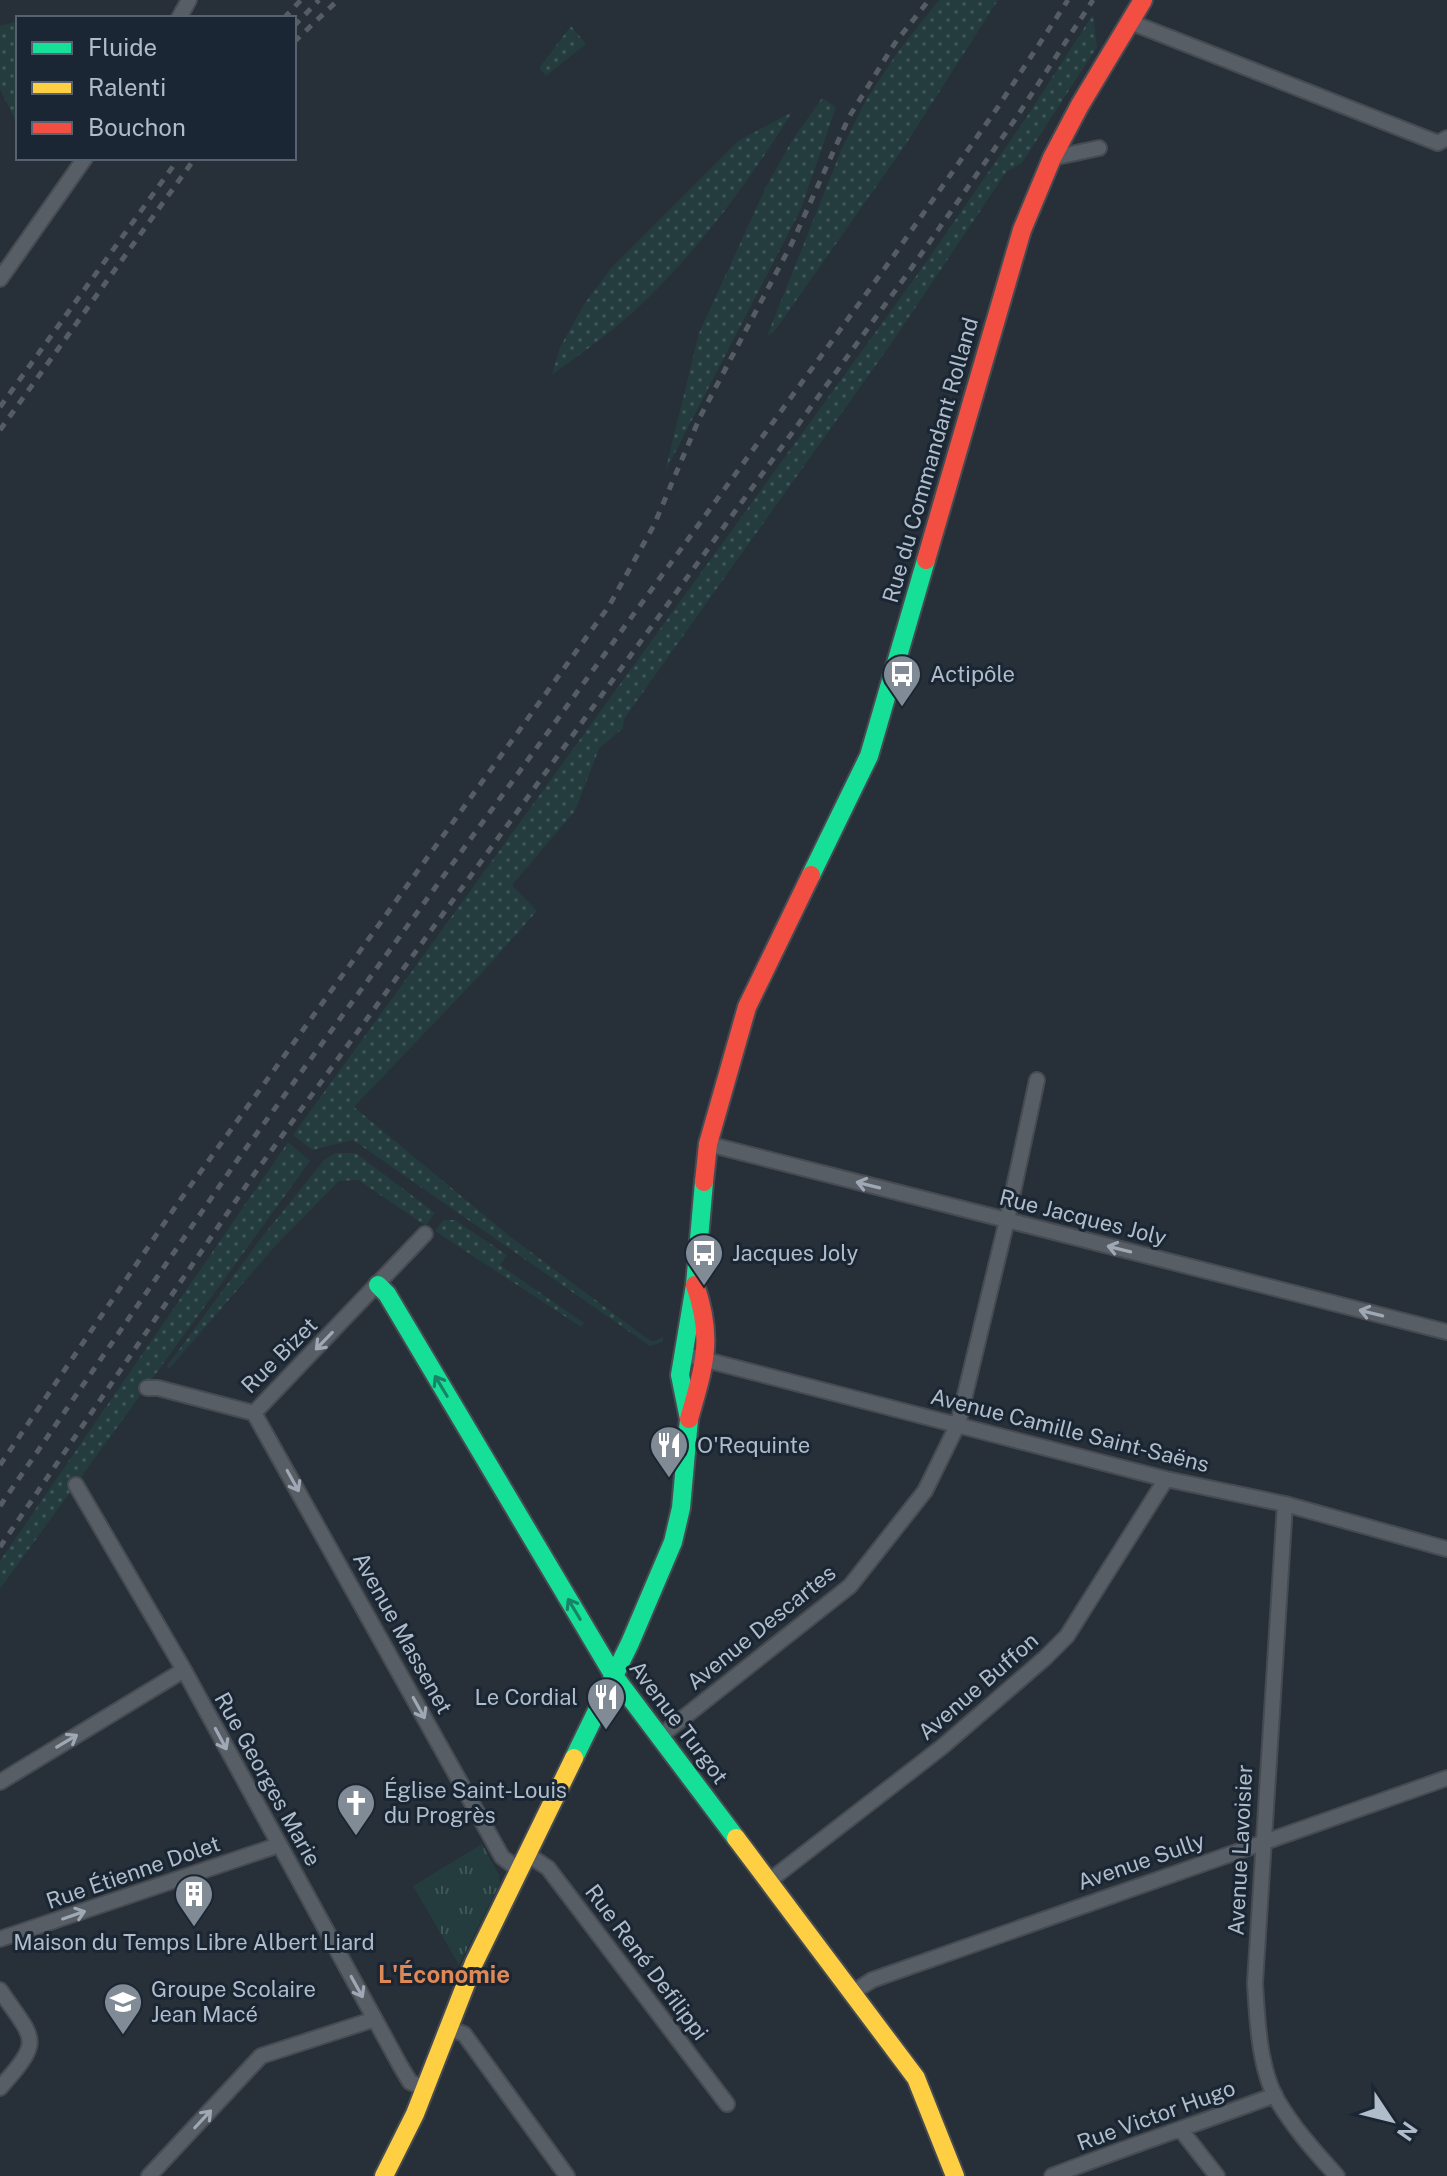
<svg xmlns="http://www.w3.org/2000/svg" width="1447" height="2176" viewBox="0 0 1447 2176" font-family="'Public Sans',sans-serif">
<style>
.grass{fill:url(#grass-dots)}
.park{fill:url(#park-tufts)}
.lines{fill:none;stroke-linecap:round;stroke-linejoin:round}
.street-casing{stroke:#464b52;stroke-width:18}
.fast-casing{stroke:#464b52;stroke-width:22}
.slow-casing{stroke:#464b52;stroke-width:22}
.jam-casing{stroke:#464b52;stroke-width:22}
.street{stroke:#585e65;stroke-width:14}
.fast{stroke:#16e098;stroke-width:18}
.slow{stroke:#ffcf43;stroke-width:18}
.jam{stroke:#f24e42;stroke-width:18}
.rail{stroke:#565c63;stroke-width:5;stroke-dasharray:8 8;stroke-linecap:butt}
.oneway{stroke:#9ea9b5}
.oneway2{stroke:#188366}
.labels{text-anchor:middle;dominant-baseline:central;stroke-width:6;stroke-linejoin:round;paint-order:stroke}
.street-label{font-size:22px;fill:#b0bcc9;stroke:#1a2633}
.poi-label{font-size:22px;fill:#b0bcc9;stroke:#1a2633;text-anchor:start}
.neighbourhood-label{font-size:24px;font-weight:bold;fill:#de8856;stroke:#1a2633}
</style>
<defs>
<pattern id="grass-dots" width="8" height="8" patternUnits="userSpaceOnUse" patternTransform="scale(2)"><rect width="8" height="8" fill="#243c3e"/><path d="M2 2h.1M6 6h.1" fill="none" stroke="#415659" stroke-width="1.8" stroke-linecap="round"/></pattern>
<pattern id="park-tufts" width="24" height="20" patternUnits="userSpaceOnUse" patternTransform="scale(2)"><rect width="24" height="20" fill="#243c3e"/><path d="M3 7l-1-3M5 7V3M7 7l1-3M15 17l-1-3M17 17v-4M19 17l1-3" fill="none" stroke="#415659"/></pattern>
</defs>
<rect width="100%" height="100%" fill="#272f38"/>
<path class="grass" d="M 939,0 L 998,0 L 904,147 L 774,332 L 767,336 L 842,148 L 866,100 L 899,50 Z
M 1093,14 L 1097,47 L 1022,163 L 1007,171 L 893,341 L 624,719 L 623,728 L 599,749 L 575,811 L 512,885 L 537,911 L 480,975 L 354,1107 L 508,1235 L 652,1342 L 663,1337 L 663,1342 L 650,1346 L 353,1140 L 312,1150 L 293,1135 L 922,268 L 1026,118 Z
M 18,21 L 18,125 L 0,89 L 0,26 Z
M 571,26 L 586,44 L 546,76 L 539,68 Z
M 822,98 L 836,107 L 801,209 L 665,472 L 699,333 L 766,187 L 791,142 Z
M 792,112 C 752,178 700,248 644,302 C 616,329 583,352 552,375 L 560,347 L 585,303 L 611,268 L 738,141 Z
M 288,1142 L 310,1161 L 0,1589 L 0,1561 Z
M 335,1153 L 356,1153 L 435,1213 L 426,1226 L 358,1180 L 339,1181 L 277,1244 L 169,1369 L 167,1366 L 262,1237 L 324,1160 Z
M 443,1220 L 455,1220 L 507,1255 L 500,1265 L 584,1323 L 581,1327 L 435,1231 Z"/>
<path class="park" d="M 482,1844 L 499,1875 L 500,1883 L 459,1965 L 413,1886 Z"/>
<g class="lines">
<defs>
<path id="street" d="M 179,18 L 189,0
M 1130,22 L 1438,143 L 1447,138
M 1052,158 L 1099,148
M 0,279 L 85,158
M 708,1144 L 1447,1332
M 683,1354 L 1166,1479 L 1285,1504 L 1447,1549
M 147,1388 L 158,1388 L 254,1413
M 254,1413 L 502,1857 L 519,1870
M 254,1413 L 425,1234
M 76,1485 L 184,1670 L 401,2067 L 410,2082 L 424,2088
M 1285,1504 L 1255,1983 C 1257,2017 1259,2067 1276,2098 C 1292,2126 1315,2152 1337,2176
M 659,1737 L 850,1586 L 925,1491 L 958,1424 L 1007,1220 L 1037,1080
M 0,1782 L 184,1670
M 527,1854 L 548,1868 L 727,2104
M 769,1881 L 942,1747 L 1045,1658 L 1067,1636 L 1166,1479
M 0,1939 L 279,1845
M 0,1990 C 35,2042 44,2038 0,2088
M 852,1993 L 872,1980 L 1447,1778
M 448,2028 L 464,2034 L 567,2176
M 1181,2130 L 1217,2176
M 149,2176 L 261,2056 L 375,2019
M 1052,2176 C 1126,2147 1200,2123 1275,2095"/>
<path id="fast" d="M 811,875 L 869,756 L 926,560
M 378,1285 L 387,1294 L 614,1676 L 736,1838
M 574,1758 L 630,1643 L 673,1542 L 681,1508 L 689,1419 L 680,1375 L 695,1285 L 704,1182"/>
<path id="slow" d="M 736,1838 L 916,2078 L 955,2176
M 384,2176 L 415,2114 L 474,1963 L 574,1758"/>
<path id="jam" d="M 926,560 L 1022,230 L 1052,158 L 1080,105 L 1143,0
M 704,1182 L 708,1144 L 747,1007 L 811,875
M 689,1419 C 704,1366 714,1339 695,1285"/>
</defs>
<use href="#street" class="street-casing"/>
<use href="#fast" class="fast-casing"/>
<use href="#slow" class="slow-casing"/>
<use href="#jam" class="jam-casing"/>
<use href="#street" class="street"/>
<use href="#fast" class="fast"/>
<use href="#slow" class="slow"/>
<use href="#jam" class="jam"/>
<path class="rail" d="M 284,18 L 301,0
M 294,26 L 319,0
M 294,42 L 338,0
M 0,407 L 179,158
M 0,430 L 195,158
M 0,1465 L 178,1203 L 609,606 L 654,525 L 700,417 L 792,243 L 849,117 L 895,43 L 929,0
M 0,1506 L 236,1162 L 890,261 L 998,107 L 1068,0
M 0,1547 L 250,1180 L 908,273 L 1016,118 L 1093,0"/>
</g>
<defs><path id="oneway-shaft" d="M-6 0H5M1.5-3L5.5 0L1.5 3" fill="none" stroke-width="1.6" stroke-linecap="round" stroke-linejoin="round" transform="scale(2)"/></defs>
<g class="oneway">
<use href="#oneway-shaft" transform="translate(868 1185) rotate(-166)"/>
<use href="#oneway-shaft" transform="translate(1119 1249) rotate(-166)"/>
<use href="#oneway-shaft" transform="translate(1371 1313) rotate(-166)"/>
<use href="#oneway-shaft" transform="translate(324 1341) rotate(134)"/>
<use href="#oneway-shaft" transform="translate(293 1481) rotate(61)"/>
<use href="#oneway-shaft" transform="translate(419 1708) rotate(61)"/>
<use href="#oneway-shaft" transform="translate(221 1739) rotate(62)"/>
<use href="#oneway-shaft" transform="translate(67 1741) rotate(-31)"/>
<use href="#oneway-shaft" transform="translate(74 1915) rotate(-19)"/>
<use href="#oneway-shaft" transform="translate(357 1987) rotate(61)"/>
<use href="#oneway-shaft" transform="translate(203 2119) rotate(-47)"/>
</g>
<g class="oneway2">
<use href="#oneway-shaft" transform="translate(441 1386) rotate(-121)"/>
<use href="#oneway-shaft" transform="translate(574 1609) rotate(-121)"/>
</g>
<defs>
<symbol id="bus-pin" viewBox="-11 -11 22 30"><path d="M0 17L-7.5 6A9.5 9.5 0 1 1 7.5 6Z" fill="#808b96" stroke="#1a2633"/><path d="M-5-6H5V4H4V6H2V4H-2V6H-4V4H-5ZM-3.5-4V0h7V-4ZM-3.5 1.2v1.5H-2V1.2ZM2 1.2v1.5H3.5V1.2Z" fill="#fff"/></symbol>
<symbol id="restaurant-pin" viewBox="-11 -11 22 30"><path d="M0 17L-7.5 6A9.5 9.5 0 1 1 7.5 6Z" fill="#808b96" stroke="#1a2633"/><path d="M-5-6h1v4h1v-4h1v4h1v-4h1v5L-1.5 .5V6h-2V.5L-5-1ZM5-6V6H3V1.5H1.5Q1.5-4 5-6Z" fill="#fff"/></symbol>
<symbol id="church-pin" viewBox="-11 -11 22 30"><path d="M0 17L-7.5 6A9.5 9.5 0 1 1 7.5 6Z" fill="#808b96" stroke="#1a2633"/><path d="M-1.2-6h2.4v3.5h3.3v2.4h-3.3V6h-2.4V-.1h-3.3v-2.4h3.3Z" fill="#fff"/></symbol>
<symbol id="building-pin" viewBox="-11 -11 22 30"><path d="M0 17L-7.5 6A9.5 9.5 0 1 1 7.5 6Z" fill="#808b96" stroke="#1a2633"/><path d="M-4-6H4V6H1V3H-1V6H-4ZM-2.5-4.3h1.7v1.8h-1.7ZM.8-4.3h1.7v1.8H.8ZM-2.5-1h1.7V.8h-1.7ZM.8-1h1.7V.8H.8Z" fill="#fff"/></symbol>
<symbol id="school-pin" viewBox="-11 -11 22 30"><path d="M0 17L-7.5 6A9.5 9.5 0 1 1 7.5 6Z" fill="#808b96" stroke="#1a2633"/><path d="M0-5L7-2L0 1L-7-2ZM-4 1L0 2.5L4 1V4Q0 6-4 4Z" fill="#fff"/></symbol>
</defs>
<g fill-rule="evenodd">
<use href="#bus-pin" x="880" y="652" width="44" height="60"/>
<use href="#bus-pin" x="682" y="1231" width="44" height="60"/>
<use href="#restaurant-pin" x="647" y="1423" width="44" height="60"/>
<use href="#restaurant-pin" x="584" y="1675" width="44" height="60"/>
<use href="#church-pin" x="334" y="1781" width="44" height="60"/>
<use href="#building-pin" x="172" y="1872" width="44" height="60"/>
<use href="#school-pin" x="101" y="1980" width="44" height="60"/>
</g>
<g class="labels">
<g class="street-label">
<text transform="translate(930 460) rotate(-74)">Rue du Commandant Rolland</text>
<text transform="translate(1083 1217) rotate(14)">Rue Jacques Joly</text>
<text transform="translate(279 1355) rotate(-45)">Rue Bizet</text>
<text transform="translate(1070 1430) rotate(14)">Avenue Camille Saint-Saëns</text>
<text transform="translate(761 1627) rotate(-39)">Avenue Descartes</text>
<text transform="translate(403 1633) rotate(61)">Avenue Massenet</text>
<text transform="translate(978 1686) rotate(-41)">Avenue Buffon</text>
<text transform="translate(679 1722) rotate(53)">Avenue Turgot</text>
<text transform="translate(268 1779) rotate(61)">Rue Georges Marie</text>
<text transform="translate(1240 1850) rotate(-87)">Avenue Lavoisier</text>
<text transform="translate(1141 1861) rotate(-19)">Avenue Sully</text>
<text transform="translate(133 1872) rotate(-19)">Rue Étienne Dolet</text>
<text transform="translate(647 1962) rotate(53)">Rue René Defilippi</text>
<text transform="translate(1156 2115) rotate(-20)">Rue Victor Hugo</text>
</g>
<g class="poi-label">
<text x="930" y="674">Actipôle</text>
<text x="732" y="1253">Jacques Joly</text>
<text x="697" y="1445">O'Requinte</text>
<text x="578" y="1697" text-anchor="end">Le Cordial</text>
<text x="384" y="1790">Église Saint-Louis<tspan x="384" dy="25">du Progrès</tspan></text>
<text x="194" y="1942" text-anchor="middle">Maison du Temps Libre Albert Liard</text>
<text x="151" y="1989">Groupe Scolaire<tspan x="151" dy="25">Jean Macé</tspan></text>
</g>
<g class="neighbourhood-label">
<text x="444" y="1974">L'Économie</text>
</g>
</g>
<rect x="16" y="16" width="280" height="144" fill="#1a2633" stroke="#56626f" stroke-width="2"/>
<rect x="32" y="42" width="40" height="12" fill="#16e098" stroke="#56626f" stroke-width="2"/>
<text x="88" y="56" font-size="24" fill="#b0bcc9">Fluide</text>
<rect x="32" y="82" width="40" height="12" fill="#ffcf43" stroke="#56626f" stroke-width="2"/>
<text x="88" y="96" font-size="24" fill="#b0bcc9">Ralenti</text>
<rect x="32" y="122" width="40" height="12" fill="#f24e42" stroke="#56626f" stroke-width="2"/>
<text x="88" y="136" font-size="24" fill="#b0bcc9">Bouchon</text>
<g transform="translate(1391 2120) rotate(125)" stroke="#1a2633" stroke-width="6" paint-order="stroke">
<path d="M0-6L14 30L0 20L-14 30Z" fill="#b0bcc9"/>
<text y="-12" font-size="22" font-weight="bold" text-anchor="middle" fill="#b0bcc9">N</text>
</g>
</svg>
